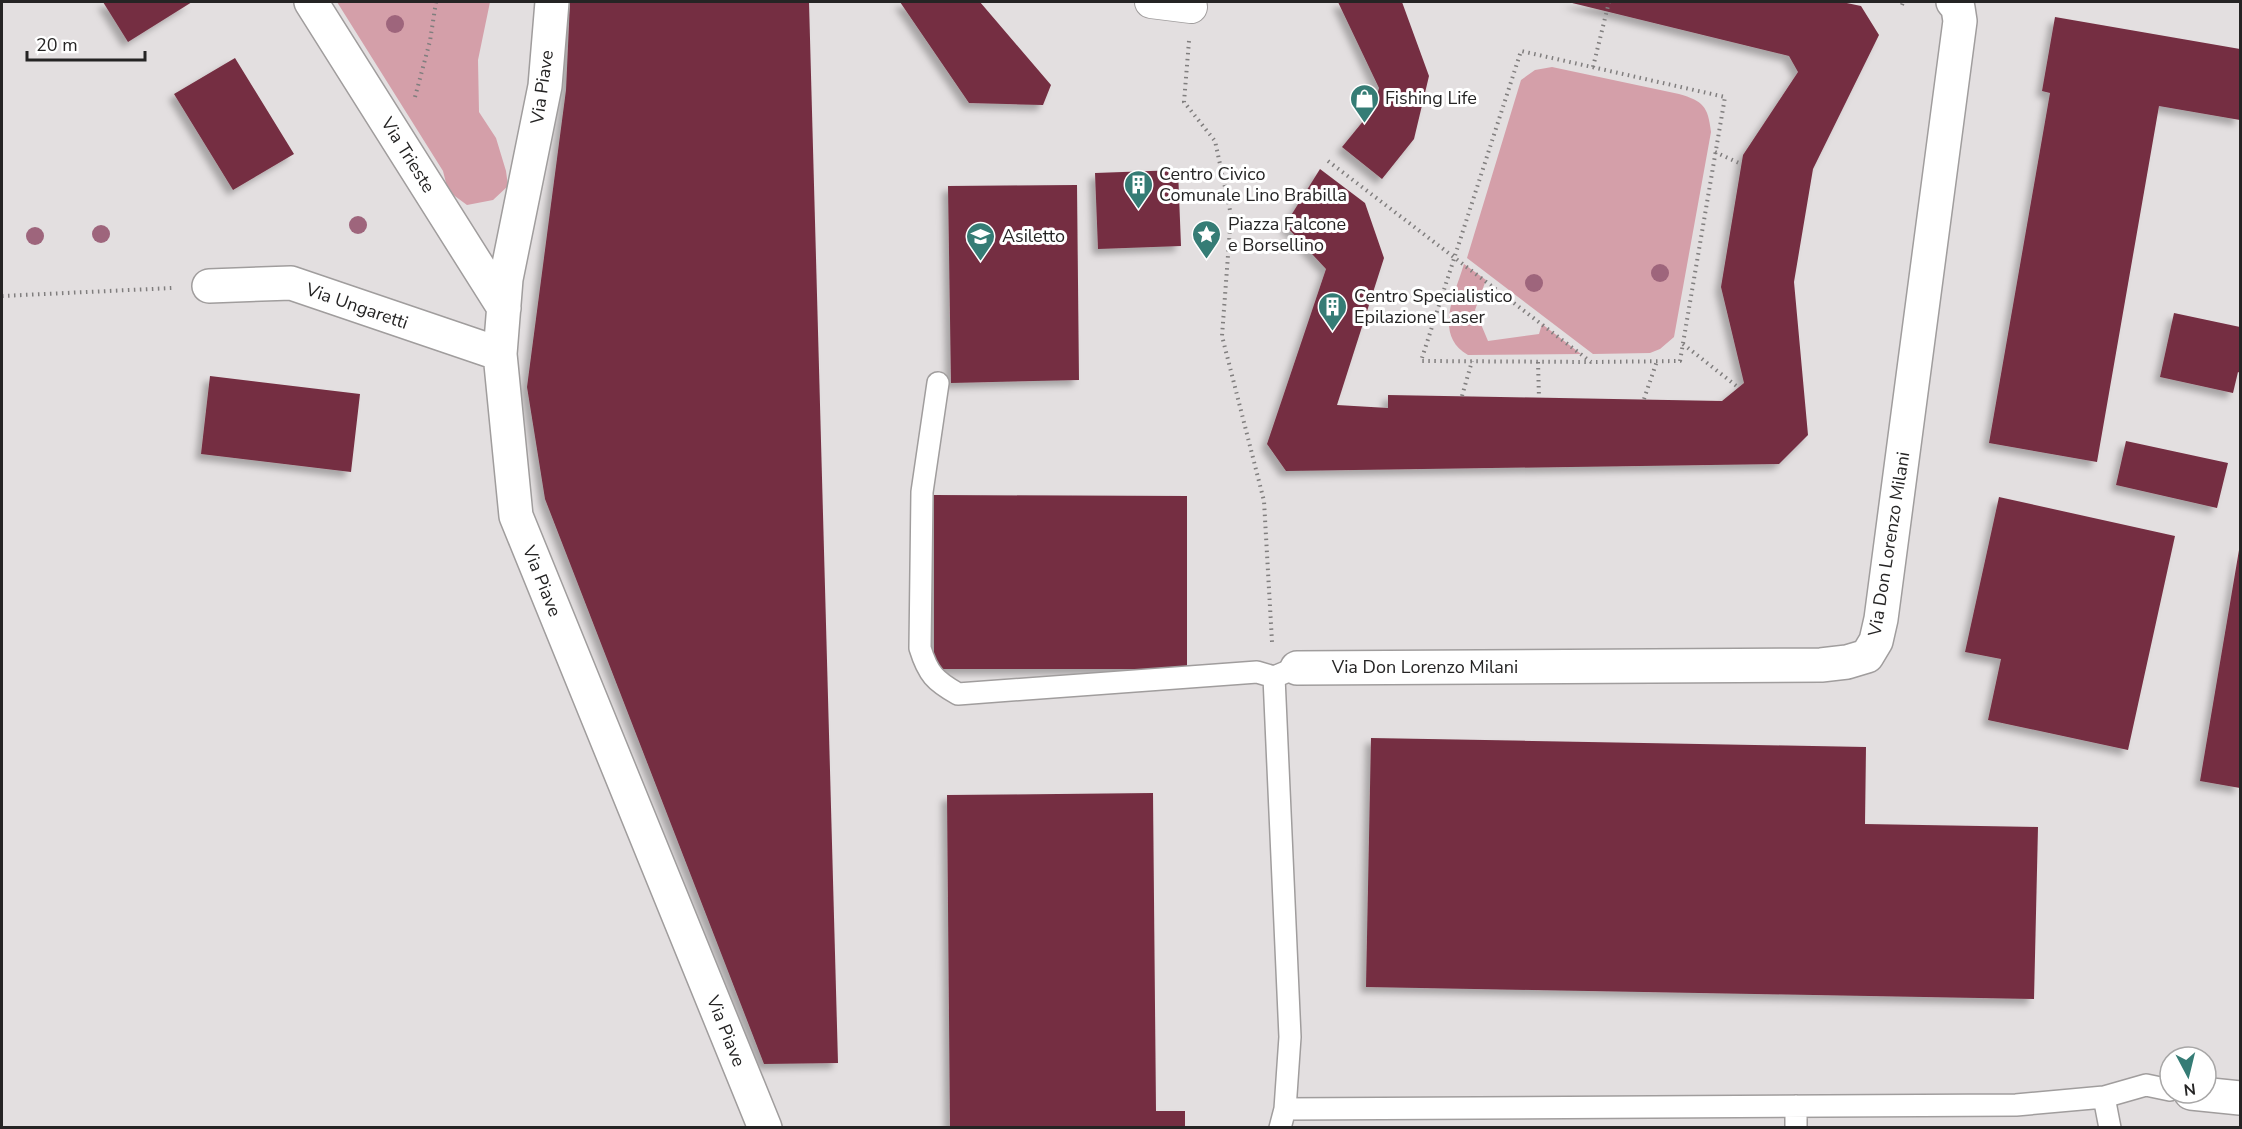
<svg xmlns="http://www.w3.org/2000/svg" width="2242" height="1129" viewBox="0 0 2242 1129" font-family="'Nunito Sans',sans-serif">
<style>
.green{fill:#d49fa9}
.building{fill:#752f42;filter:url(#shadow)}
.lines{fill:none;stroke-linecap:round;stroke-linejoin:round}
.service-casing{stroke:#a09d9d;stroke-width:24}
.pedestrian-casing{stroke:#a09d9d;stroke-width:34}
.minor-casing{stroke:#a09d9d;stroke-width:36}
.path{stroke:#807e7e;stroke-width:4;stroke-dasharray:1.5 4.5;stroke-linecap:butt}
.service{stroke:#fff;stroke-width:21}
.pedestrian{stroke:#fff;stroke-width:32}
.minor{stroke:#fff;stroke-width:33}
.tree{fill:#9e657c}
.labels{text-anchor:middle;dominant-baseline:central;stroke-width:6;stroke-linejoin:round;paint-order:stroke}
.street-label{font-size:18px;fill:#252424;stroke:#fff}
.poi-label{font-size:18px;fill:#252424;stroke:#fff;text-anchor:start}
</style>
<defs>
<filter id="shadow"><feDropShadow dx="-5.5" dy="5.5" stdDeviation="3" flood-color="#0004"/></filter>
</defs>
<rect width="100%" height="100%" fill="#e3dfe0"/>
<path class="green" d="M 337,2 L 490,2 L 478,60 L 479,112 L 496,138 L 506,171 L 508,186 L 493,200 L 467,205 L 448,191 L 443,171 Z
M 1552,67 L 1679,94 C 1703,101 1708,106 1711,132 L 1674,337 L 1660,349 L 1650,353 L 1593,354 L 1467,258 L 1521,80 L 1535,70 Z
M 1464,264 L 1486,280 L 1475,310 L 1488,341 L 1539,334 L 1542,324 L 1581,354 L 1468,355 C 1433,335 1455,294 1464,264 Z"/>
<path class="building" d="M 103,2 L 192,2 L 128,42 Z
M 570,2 L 809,2 L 838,1063 L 764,1064 L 545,499 L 527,387 L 566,90 Z
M 900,2 L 980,2 L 1051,85 L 1043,105 L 969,103 Z
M 1338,2 L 1402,2 L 1429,76 L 1414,139 L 1382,179 L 1342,147 L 1373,109 L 1379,88 Z
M 1568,2 L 1842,2 L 1861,6 L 1879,35 L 1813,169 L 1794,282 L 1808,435 L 1779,464 L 1286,471 L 1267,444 L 1326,269 L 1285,225 L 1320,169 L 1365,203 L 1384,258 L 1337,405 L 1388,408 L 1388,395 L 1722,401 L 1744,383 L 1721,287 L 1743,155 L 1798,72 L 1789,56 Z
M 2055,17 L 2240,49 L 2240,120 L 2159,106 L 2097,462 L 1989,443 L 2050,93 L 2042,91 Z
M 235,58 L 294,154 L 233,190 L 174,94 Z
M 1178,170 L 1181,246 L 1098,249 L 1095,173 Z
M 1077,185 L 1079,380 L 951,383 L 948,186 Z
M 2174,313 L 2240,327 L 2240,373 L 2238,372 L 2233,393 L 2160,377 Z
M 210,376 L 360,394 L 351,472 L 201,454 Z
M 2126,441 L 2228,463 L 2217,508 L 2116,485 Z
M 934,495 L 1187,496 L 1187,669 L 934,669 Z
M 1999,497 L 2175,536 L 2128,750 L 1988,720 L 2001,659 L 1965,652 Z
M 2239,550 L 2240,550 L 2240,788 L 2200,781 Z
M 1371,738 L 1866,747 L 1865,824 L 2038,827 L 2034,999 L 1366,987 Z
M 1153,793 L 1156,1111 L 1185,1111 L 1185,1128 L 950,1128 L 947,795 Z"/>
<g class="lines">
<defs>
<path id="service" d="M 938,383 L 922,492 L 920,648 C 928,674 935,681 958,694 L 1257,672 L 1274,677
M 2104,1097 L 2110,1128
M 1285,1109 L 2016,1105 L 2104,1097 L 2146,1085 L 2170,1090
M 1280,1128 L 1285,1109 L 1290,1037 L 1274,677 L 1286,672
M 1796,1128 L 1796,1106"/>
<path id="pedestrian" d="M 1151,2 L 1191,7"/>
<path id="minor" d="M 311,2 L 504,308
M 552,2 L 545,86 L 506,279 L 500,354 L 516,516 L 765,1128
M 209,286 L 291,283 L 500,354
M 1297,668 L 1821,665 L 1847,662 L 1867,656 L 1876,641 L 1881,619 L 1960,21 L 1958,8 L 1953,2
M 2191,1093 L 2240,1098"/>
</defs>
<use href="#service" class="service-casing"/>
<use href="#pedestrian" class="pedestrian-casing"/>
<use href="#minor" class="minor-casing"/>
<path class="path" d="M 1902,5 L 1903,2
M 1189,41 L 1184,102 L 1215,141 L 1231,215 L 1222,336 L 1264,501 L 1272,642
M 1593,67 L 1609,2
M 415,97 L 430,41 L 436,2
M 1715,152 L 1741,164
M 1328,161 L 1591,362 L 1680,361 L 1725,97 L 1521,51 L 1421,361 L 1590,362
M 2,296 L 172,288
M 1683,344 L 1739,388
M 1538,362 L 1539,398
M 1462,396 L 1472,361
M 1644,399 L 1657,361"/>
<use href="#service" class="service"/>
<use href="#pedestrian" class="pedestrian"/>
<use href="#minor" class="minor"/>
</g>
<g class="tree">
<circle cx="395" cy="24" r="9"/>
<circle cx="358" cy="225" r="9"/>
<circle cx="101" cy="234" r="9"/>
<circle cx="35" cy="236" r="9"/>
<circle cx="1660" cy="273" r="9"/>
<circle cx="1534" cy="283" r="9"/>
</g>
<defs>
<symbol id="shop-pin" viewBox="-11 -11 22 30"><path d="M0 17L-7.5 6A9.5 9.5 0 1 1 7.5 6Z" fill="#357c75" stroke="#fff"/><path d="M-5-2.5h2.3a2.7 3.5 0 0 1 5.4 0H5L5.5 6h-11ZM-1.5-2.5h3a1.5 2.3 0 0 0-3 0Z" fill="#fff"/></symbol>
<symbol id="building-pin" viewBox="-11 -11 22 30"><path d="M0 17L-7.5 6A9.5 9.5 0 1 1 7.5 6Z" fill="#357c75" stroke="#fff"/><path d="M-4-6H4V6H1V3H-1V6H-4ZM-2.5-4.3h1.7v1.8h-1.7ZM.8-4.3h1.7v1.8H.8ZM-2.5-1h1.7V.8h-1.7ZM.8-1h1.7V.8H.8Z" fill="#fff"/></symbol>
<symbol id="sight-pin" viewBox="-11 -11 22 30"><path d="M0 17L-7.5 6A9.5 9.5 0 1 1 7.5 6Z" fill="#357c75" stroke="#fff"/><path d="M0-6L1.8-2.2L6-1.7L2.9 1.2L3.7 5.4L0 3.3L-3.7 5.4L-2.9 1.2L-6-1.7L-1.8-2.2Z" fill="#fff"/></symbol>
<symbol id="school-pin" viewBox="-11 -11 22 30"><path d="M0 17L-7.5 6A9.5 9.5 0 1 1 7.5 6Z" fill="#357c75" stroke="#fff"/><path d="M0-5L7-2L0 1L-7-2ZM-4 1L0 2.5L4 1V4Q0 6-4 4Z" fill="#fff"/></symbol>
</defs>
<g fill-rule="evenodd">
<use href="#shop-pin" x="1348" y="82" width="33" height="45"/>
<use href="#building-pin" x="1122" y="168" width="33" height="45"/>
<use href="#sight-pin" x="1190" y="218" width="33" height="45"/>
<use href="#school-pin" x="964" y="220" width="33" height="45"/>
<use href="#building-pin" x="1316" y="290" width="33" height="45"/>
</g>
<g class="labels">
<g class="street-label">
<text transform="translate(542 87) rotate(-82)">Via Piave</text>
<text transform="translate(408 155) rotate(58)">Via Trieste</text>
<text transform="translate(357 306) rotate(19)">Via Ungaretti</text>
<text transform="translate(1889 544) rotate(-81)">Via Don Lorenzo Milani</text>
<text transform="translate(542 581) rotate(68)">Via Piave</text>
<text x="1425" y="667">Via Don Lorenzo Milani</text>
<text transform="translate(726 1031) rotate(68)">Via Piave</text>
</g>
<g class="poi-label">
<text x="1385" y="98">Fishing Life</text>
<text x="1159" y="174">Centro Civico<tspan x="1159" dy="21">Comunale Lino Brabilla</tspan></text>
<text x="1228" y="224">Piazza Falcone<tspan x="1228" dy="21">e Borsellino</tspan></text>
<text x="1002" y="236">Asiletto</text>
<text x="1354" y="296">Centro Specialistico<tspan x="1354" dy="21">Epilazione Laser</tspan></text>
</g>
</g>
<rect width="2242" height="1129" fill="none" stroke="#252424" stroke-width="6"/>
<g transform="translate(2188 1075) rotate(173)"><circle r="28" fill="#ffffff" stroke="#a8a7a7" stroke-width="1.5"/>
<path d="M0-4.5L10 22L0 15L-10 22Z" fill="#357c75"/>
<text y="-9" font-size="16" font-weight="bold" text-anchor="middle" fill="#252424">N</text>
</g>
<path d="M27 51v9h118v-9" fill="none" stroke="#252424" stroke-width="3"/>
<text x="36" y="51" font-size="18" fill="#252424" stroke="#ffffff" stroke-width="4.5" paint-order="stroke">20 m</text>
</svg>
